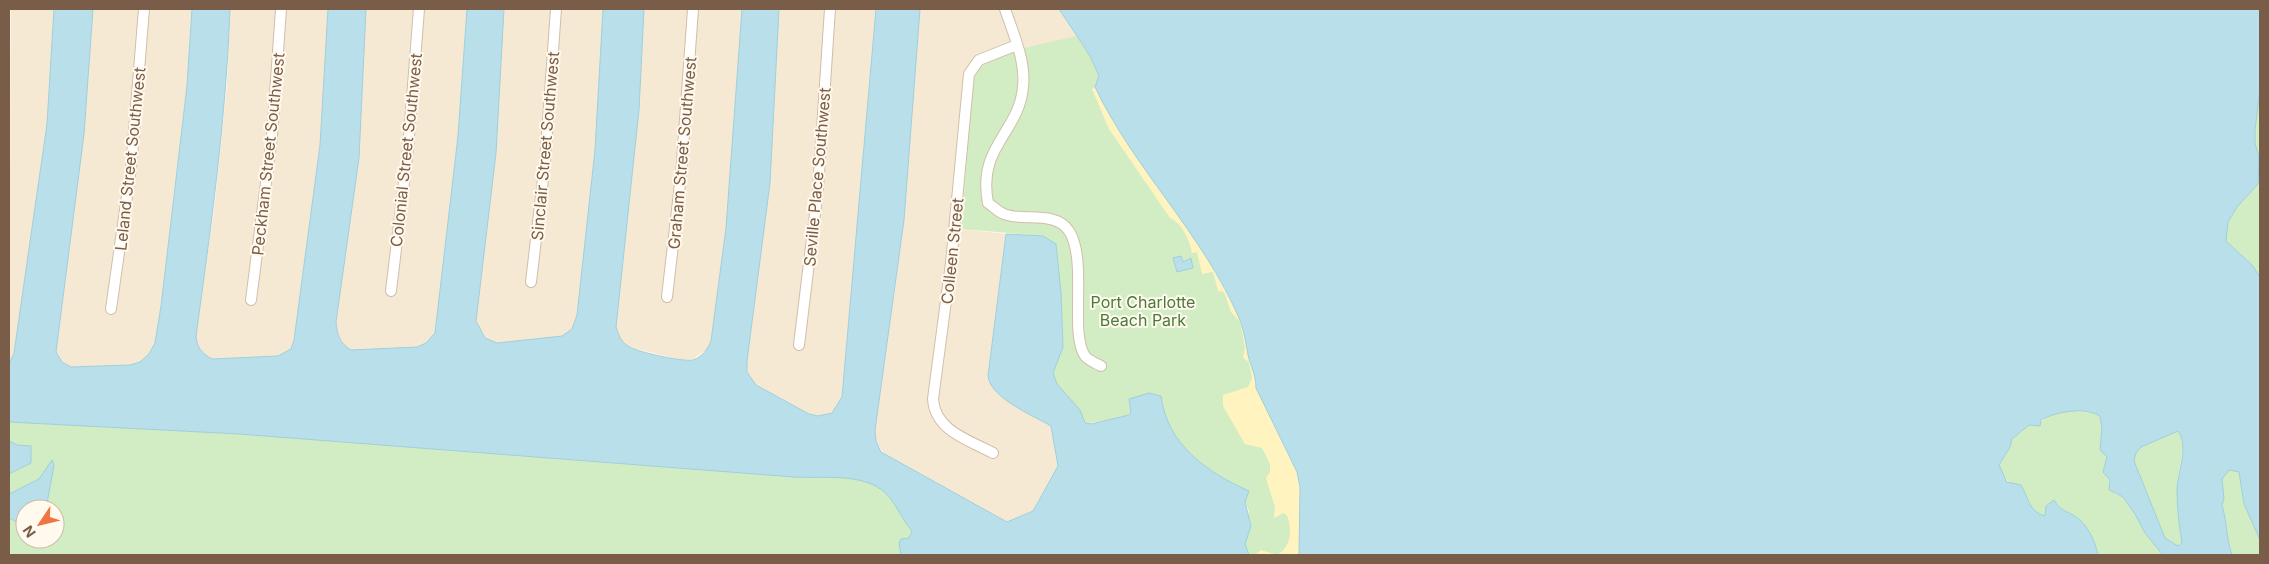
<svg xmlns="http://www.w3.org/2000/svg" width="2269" height="564" viewBox="0 0 2269 564" font-family="Inter,sans-serif">
<style>
.residential{fill:#f6e9d4}
.green{fill:#d2edc3;fill-rule:evenodd}
.sand{fill:#fff4bf}
.water{fill:#b9e0ea;stroke:#9ecfdc;fill-rule:evenodd}
.lines{fill:none;stroke-linecap:round;stroke-linejoin:round}
.minor-casing{stroke:#d1beaa;stroke-width:12}
.minor{stroke:#fff;stroke-width:10}
.labels{text-anchor:middle;dominant-baseline:central;stroke-width:4;stroke-linejoin:round;paint-order:stroke}
.street-label{font-size:16px;fill:#7a5d48;stroke:#fff9ee}
.park-label{font-size:16px;fill:#4b7a3c;stroke:#fff9ee}
</style>
<rect width="100%" height="100%" fill="#fef6e6"/>
<path class="residential" d="M 11,9 L 54,9 L 47,124 L 14,353 L 9,364 Z
M 93,9 L 192,9 L 187,86 L 161,306 L 155,343 L 149,354 L 140,362 L 130,365 L 71,367 L 62,362 L 56,352 L 84,134 Z
M 230,9 L 328,9 L 320,145 L 294,340 L 291,349 L 278,356 L 212,359 L 204,355 L 197,346 L 196,336 L 215,202 L 227,86 Z
M 366,9 L 467,9 L 458,136 L 435,333 L 426,343 L 417,347 L 351,350 L 344,346 L 337,333 L 336,322 L 359,158 Z
M 504,9 L 603,9 L 595,150 L 577,315 L 572,329 L 562,336 L 497,343 L 485,338 L 476,321 L 496,153 Z
M 644,9 L 742,9 L 726,228 L 711,341 L 707,349 L 693,359 L 681,360 L 629,347 L 620,340 L 616,327 L 639,110 Z
M 779,9 L 876,9 L 842,397 L 832,413 L 818,416 L 809,414 L 756,385 L 747,372 L 747,361 L 770,183 Z
M 920,9 L 1059,9 L 1076,36 L 1009,54 L 988,63 L 977,72 L 973,83 L 961,229 L 1006,234 L 988,380 L 1008,402 L 1051,425 L 1058,466 L 1033,511 L 1007,522 L 885,455 L 876,441 L 875,430 L 904,220 Z"/>
<path class="green" d="M 1076,36 L 1090,56 L 1099,76 L 1095,87 L 1209,262 L 1240,319 L 1298,521 L 1299,555 L 1249,555 L 1245,544 L 1249,511 L 1245,502 L 1249,491 C 1211,474 1174,450 1163,408 L 1129,399 L 1131,412 L 1125,417 L 1084,424 L 1057,384 L 1051,371 L 1043,236 L 961,229 L 973,83 C 975,76 977,71 983,66 C 1004,49 1049,43 1076,36 Z
M 2260,89 L 2260,277 L 2252,265 L 2226,241 L 2228,222 L 2237,207 L 2258,184 L 2259,157 L 2255,143 L 2255,130 Z
M 2071,410 C 2082,414 2090,410 2100,416 L 2102,428 L 2100,450 L 2107,457 L 2110,486 L 2115,494 L 2123,497 L 2135,514 L 2145,533 L 2163,555 L 2098,555 C 2093,533 2082,518 2061,510 C 2055,512 2048,516 2042,515 C 2032,513 2033,508 2029,502 C 2018,487 2007,486 1999,465 L 2010,447 L 2012,439 L 2029,425 L 2035,426 L 2050,415 Z
M 9,422 L 239,434 L 794,477 C 824,479 869,471 890,498 C 898,508 903,521 912,531 L 909,538 L 901,539 L 899,543 L 901,555 L 9,555 ZM 25,509 L 55,509 L 55,539 L 25,539 Z
M 2178,431 C 2188,448 2177,470 2177,489 C 2177,508 2179,525 2182,543 L 2178,546 L 2165,538 L 2134,461 L 2135,453 L 2141,447 Z
M 2229,470 L 2239,472 L 2244,504 L 2260,540 L 2260,555 L 2232,555 C 2226,538 2227,521 2222,504 L 2224,499 L 2222,479 Z"/>
<path class="sand" d="M 1095,87 L 1102,102 L 1209,262 L 1240,319 L 1249,357 L 1256,375 L 1256,388 L 1297,472 L 1300,487 L 1299,555 L 1255,555 L 1261,550 L 1277,555 C 1292,547 1292,529 1287,515 L 1283,513 L 1274,518 L 1275,507 L 1266,478 L 1270,472 L 1270,464 L 1262,448 L 1245,444 L 1223,406 L 1223,395 L 1248,387 L 1252,378 L 1249,362 L 1243,358 L 1245,347 L 1240,322 L 1231,312 L 1224,292 L 1218,291 L 1213,272 L 1202,274 L 1197,252 L 1192,253 C 1189,237 1181,223 1170,218 L 1109,129 L 1092,89 Z"/>
<path class="water" d="M 54,9 L 93,9 L 84,134 L 56,352 L 62,362 L 71,367 L 130,365 L 140,362 L 149,354 L 155,343 L 161,306 L 187,86 L 192,9 L 230,9 C 226,119 211,227 196,336 C 197,347 201,353 212,359 L 278,356 L 291,349 L 294,340 L 320,145 L 328,9 L 366,9 L 359,158 L 336,322 C 337,334 340,344 351,350 L 417,347 L 426,343 L 435,333 L 458,136 L 467,9 L 504,9 L 496,153 L 476,321 L 485,338 L 497,343 L 562,336 L 572,329 L 577,315 L 595,150 L 603,9 L 644,9 L 639,110 L 616,327 C 619,335 620,341 628,346 C 636,352 682,362 693,360 C 702,357 708,349 711,341 L 726,228 L 742,9 L 779,9 L 770,183 L 747,361 L 747,372 L 756,385 L 809,414 L 818,416 L 832,413 L 842,397 L 876,9 L 920,9 L 904,220 L 875,430 L 876,441 L 881,452 L 1007,522 L 1033,511 L 1058,466 L 1051,426 C 1034,416 990,398 988,376 L 1006,234 L 1043,236 L 1056,244 L 1061,293 L 1063,347 L 1053,373 L 1057,384 L 1080,410 L 1085,423 L 1091,424 L 1129,415 L 1131,412 L 1129,399 L 1149,393 L 1161,396 C 1167,444 1206,472 1249,491 L 1245,502 L 1251,526 L 1245,544 L 1249,555 L 901,555 L 899,543 L 901,539 L 909,538 L 912,531 C 903,521 898,508 890,498 C 869,471 824,479 794,477 L 239,434 L 9,422 L 9,364 L 14,353 L 47,124 Z
M 1059,9 L 2260,9 L 2260,89 L 2255,130 L 2255,143 L 2259,157 L 2258,184 L 2237,207 L 2228,222 L 2226,241 L 2252,265 L 2260,277 L 2260,540 L 2244,504 L 2239,472 L 2229,470 L 2222,479 L 2224,499 L 2222,505 C 2227,521 2226,538 2232,555 L 2163,555 L 2145,533 L 2135,514 L 2123,497 L 2109,490 L 2110,480 L 2103,472 L 2107,457 L 2100,450 L 2102,428 L 2100,416 C 2085,407 2057,411 2041,420 L 2040,426 L 2029,425 L 2012,439 L 2010,447 L 1999,465 L 2007,482 L 2021,485 C 2029,498 2028,511 2045,516 L 2046,506 L 2054,500 C 2061,511 2063,509 2073,515 C 2087,523 2095,540 2098,555 L 1299,555 L 1300,487 L 1297,472 L 1256,388 C 1256,375 1251,367 1248,355 C 1246,343 1244,330 1239,318 C 1203,234 1134,169 1095,87 L 1099,76 L 1090,56 ZM 2178,431 C 2189,447 2178,471 2177,489 C 2177,508 2179,525 2182,543 L 2178,546 L 2165,538 L 2134,461 L 2136,453 L 2141,447 Z
M 1181,256 L 1183,262 L 1191,258 L 1193,268 L 1177,272 L 1173,258 Z
M 9,441 L 17,445 L 31,446 L 31,463 L 9,474 Z
M 52,460 L 54,465 L 46,509 L 25,509 L 25,526 L 9,518 L 9,494 L 39,479 Z"/>
<g class="lines">
<defs>
<path id="minor" d="M 1005,9 C 1013,33 1026,61 1023,87 C 1019,133 977,146 988,203 C 993,206 998,212 1004,214 C 1023,222 1055,210 1069,231 C 1088,260 1069,333 1085,356 C 1089,361 1096,363 1101,366
M 531,282 L 545,162 L 556,9
M 391,291 L 408,149 L 419,9
M 667,297 L 681,175 L 693,9
M 251,300 L 272,136 L 281,9
M 111,309 L 131,168 L 144,9
M 799,345 L 818,189 L 830,9
M 993,453 C 969,440 935,431 933,399 L 951,263 L 969,74 L 979,60 L 1017,45"/>
</defs>
<use href="#minor" class="minor-casing"/>
<use href="#minor" class="minor"/>
</g>
<g class="labels">
<g class="street-label">
<text transform="translate(545 146) rotate(-85)">Sinclair Street Southwest</text>
<text transform="translate(406 150) rotate(-84)">Colonial Street Southwest</text>
<text transform="translate(682 153) rotate(-85)">Graham Street Southwest</text>
<text transform="translate(268 154) rotate(-84)">Peckham Street Southwest</text>
<text transform="translate(130 159) rotate(-84)">Leland Street Southwest</text>
<text transform="translate(817 177) rotate(-85)">Seville Place Southwest</text>
<text transform="translate(952 251) rotate(-84)">Colleen Street</text>
</g>
<g class="park-label">
<text x="1143" y="302">Port Charlotte<tspan x="1143" dy="18">Beach Park</tspan></text>
</g>
</g>
<rect width="2269" height="564" fill="none" stroke="#7a5d48" stroke-width="20"/>
<g transform="translate(40 524) rotate(235)"><circle r="24" fill="#fff9ee" stroke="#cabbac"/>
<path d="M0-4L9 19L0 12L-9 19Z" fill="#f17342"/>
<text y="-8" font-size="14" font-weight="bold" text-anchor="middle" fill="#7a5d48">N</text>
</g>
</svg>
